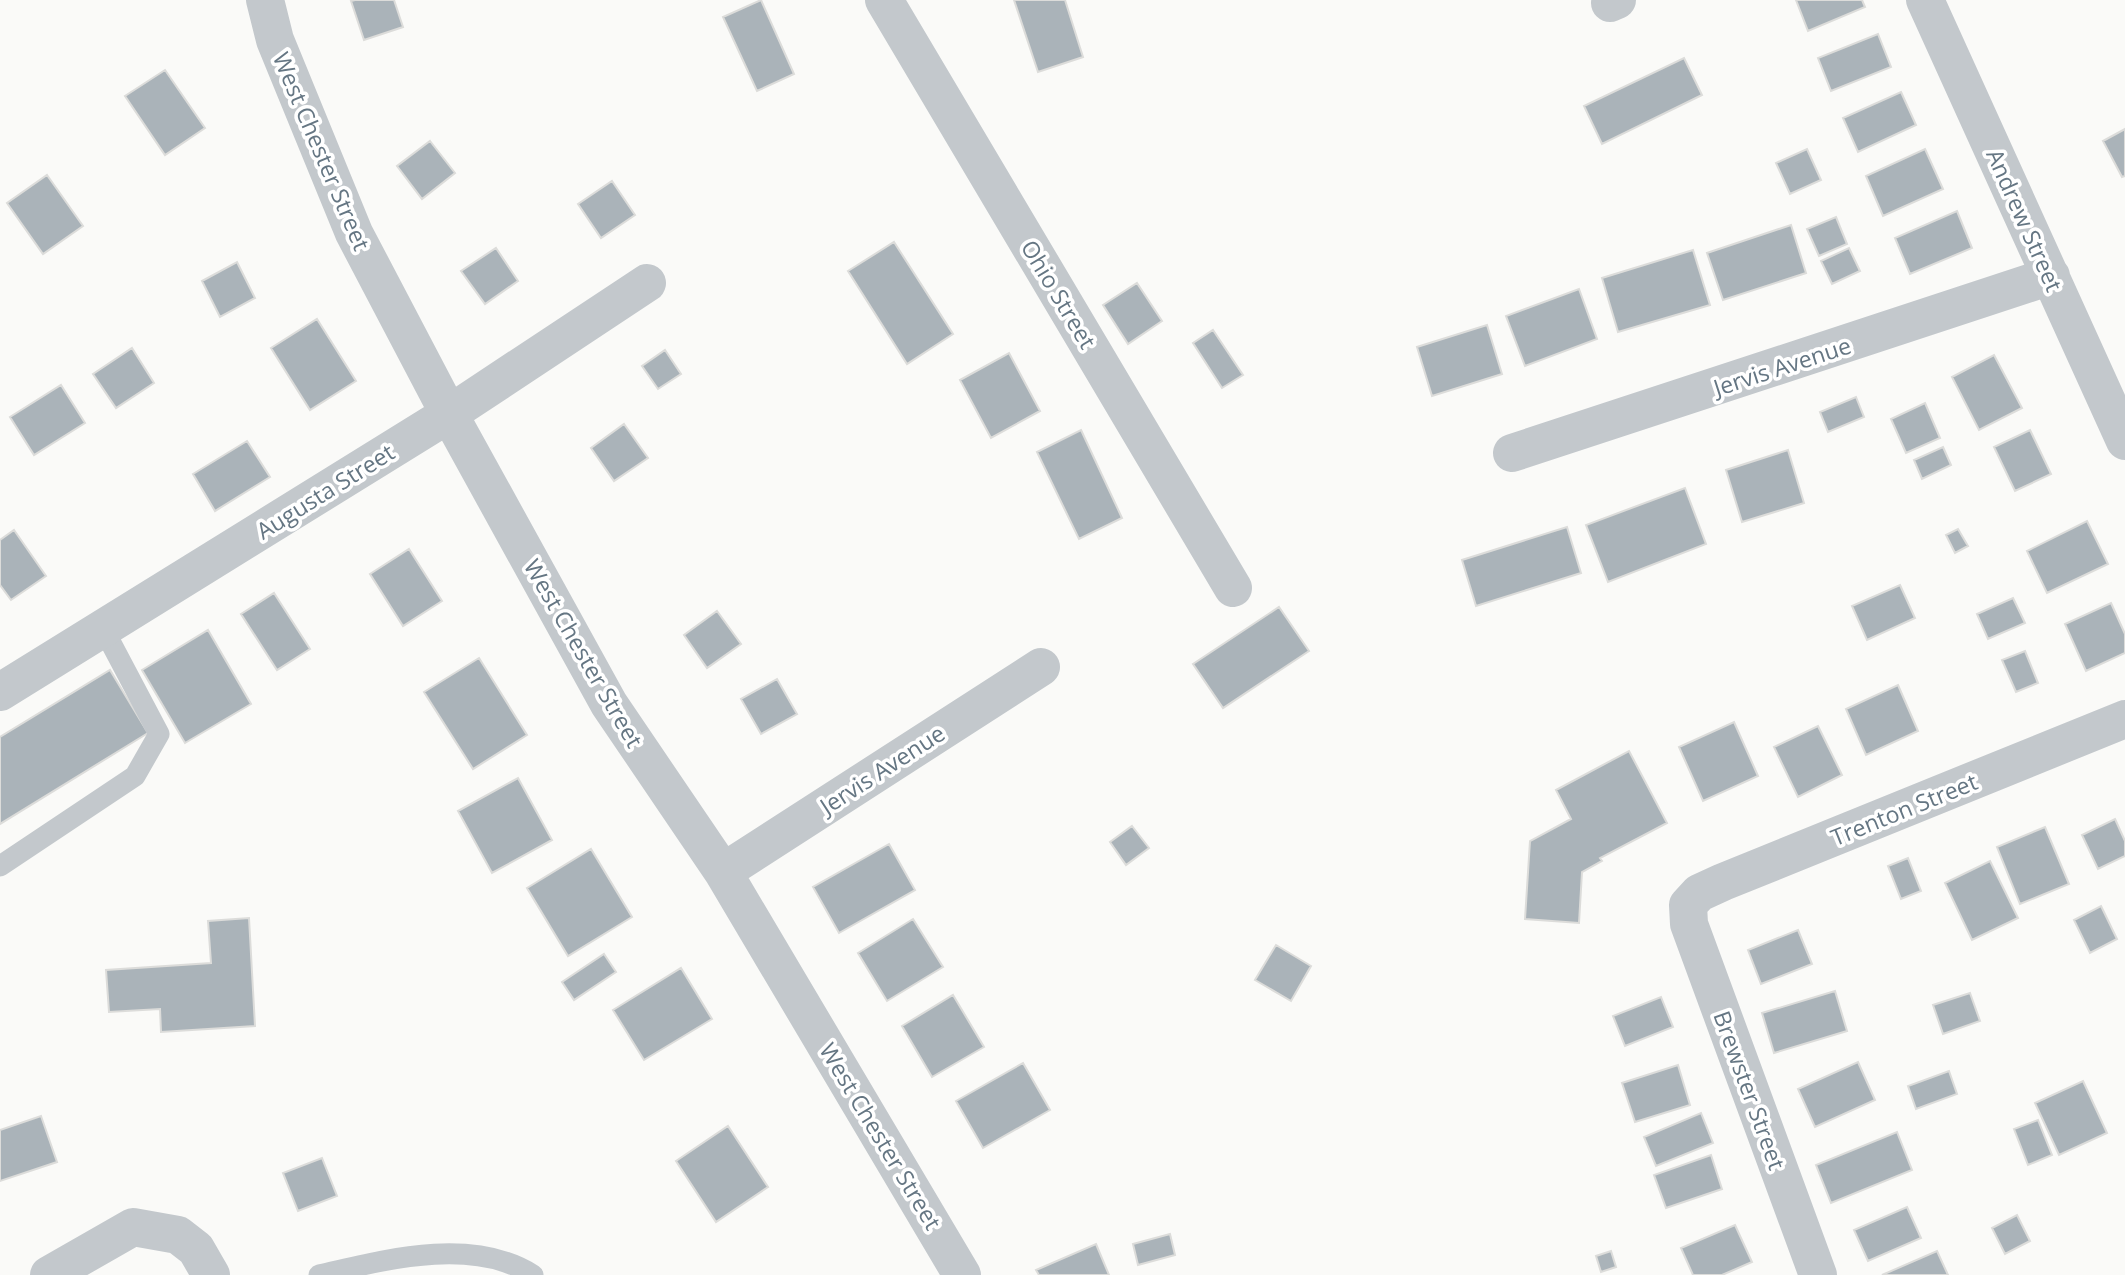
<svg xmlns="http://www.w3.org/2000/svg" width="2125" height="1275" viewBox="0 0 2125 1275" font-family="'Open Sans',sans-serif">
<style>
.building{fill:#aab3b9;stroke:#dcdcda;stroke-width:2}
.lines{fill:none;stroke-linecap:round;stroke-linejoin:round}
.service{stroke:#c3c8cc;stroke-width:21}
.minor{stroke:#c3c8cc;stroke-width:38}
.labels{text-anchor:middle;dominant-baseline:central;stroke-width:7;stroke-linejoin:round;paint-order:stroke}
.street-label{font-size:23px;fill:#657683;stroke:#fff}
</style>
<rect width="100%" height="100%" fill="#fafaf8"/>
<path class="building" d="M 355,0 L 394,0 L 403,27 L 364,40 L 351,1 Z
M 761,0 L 794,74 L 757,91 L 723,17 Z
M 1014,0 L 1065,0 L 1083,57 L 1038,72 Z
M 1796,0 L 1862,0 L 1865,7 L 1808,31 Z
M 1878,34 L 1891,67 L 1831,91 L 1818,58 Z
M 1684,58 L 1702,95 L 1602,144 L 1584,106 Z
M 165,70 L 205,128 L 165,155 L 125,96 Z
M 1901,92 L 1916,125 L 1858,152 L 1843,118 Z
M 2125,129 L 2125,176 L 2122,177 L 2103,141 Z
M 430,141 L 455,173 L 422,199 L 397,166 Z
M 1807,149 L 1821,180 L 1790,194 L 1776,163 Z
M 1925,149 L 1943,189 L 1883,216 L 1866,176 Z
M 47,175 L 83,226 L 43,254 L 7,203 Z
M 612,181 L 635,215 L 601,238 L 578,204 Z
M 1957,211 L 1972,248 L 1910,274 L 1895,238 Z
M 1836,217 L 1847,244 L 1819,256 L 1807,229 Z
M 1791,225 L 1806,273 L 1723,300 L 1707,253 Z
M 894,242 L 953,334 L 907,364 L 848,271 Z
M 496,248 L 518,281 L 485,304 L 461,271 Z
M 1849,248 L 1860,271 L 1832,284 L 1821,261 Z
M 1693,250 L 1710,305 L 1618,332 L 1602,278 Z
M 237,262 L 255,298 L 220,317 L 202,281 Z
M 1137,283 L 1162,321 L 1128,344 L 1103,305 Z
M 1579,289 L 1597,339 L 1525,366 L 1506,316 Z
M 317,319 L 356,381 L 310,410 L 271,348 Z
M 1487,325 L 1502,374 L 1432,396 L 1417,347 Z
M 1213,330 L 1243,375 L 1222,388 L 1193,343 Z
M 132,348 L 154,383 L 116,408 L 93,374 Z
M 665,350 L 681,374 L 658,389 L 642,366 Z
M 1009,353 L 1040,411 L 991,438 L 960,380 Z
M 1994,355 L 2022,408 L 1979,430 L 1952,377 Z
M 61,385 L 85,423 L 34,455 L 10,417 Z
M 1856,397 L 1864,417 L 1828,432 L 1820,412 Z
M 1925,403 L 1940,438 L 1906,453 L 1891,419 Z
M 624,424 L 648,458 L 614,481 L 591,448 Z
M 1081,430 L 1122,518 L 1079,539 L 1037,452 Z
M 2030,430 L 2051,474 L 2015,491 L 1994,447 Z
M 247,441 L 270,477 L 215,511 L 193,474 Z
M 1943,447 L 1951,465 L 1922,479 L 1914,460 Z
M 1788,450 L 1804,503 L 1742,522 L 1726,470 Z
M 1685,488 L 1706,544 L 1608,582 L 1586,525 Z
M 2087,521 L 2108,564 L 2047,593 L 2027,551 Z
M 1567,527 L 1581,573 L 1476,606 L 1462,560 Z
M 1958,529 L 1968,546 L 1955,553 L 1946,535 Z
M 14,530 L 46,576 L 11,600 L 0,585 L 0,540 Z
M 409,549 L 442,601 L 403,626 L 370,574 Z
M 1900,585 L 1915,618 L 1867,640 L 1852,606 Z
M 274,593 L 310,649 L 277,670 L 241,614 Z
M 2013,598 L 2025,623 L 1988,639 L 1977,614 Z
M 2111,603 L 2125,634 L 2125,653 L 2086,671 L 2065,624 Z
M 1279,607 L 1309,651 L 1223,708 L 1193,664 Z
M 717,611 L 741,644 L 707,668 L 684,635 Z
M 208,630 L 251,704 L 185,743 L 142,670 Z
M 2025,651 L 2038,683 L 2016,692 L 2002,660 Z
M 479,658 L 527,735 L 473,769 L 424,692 Z
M 110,670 L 148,733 L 0,824 L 0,737 Z
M 777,679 L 797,714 L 761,734 L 741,699 Z
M 1898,685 L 1918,731 L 1866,755 L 1846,709 Z
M 1734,722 L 1758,776 L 1703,801 L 1679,747 Z
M 1818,726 L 1842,775 L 1798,797 L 1774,747 Z
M 1629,751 L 1667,823 L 1600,858 L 1602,861 L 1582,872 L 1579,923 L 1525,919 L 1530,841 L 1571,819 L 1556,790 Z
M 518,778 L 552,840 L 492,873 L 458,811 Z
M 2115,819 L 2125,841 L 2125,856 L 2098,869 L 2082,835 Z
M 1132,826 L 1149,848 L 1126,865 L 1110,842 Z
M 2045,827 L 2069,884 L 2020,904 L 1997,847 Z
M 889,844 L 915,890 L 839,933 L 813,887 Z
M 591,849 L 632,917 L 568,956 L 527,888 Z
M 1908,858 L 1921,891 L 1901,899 L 1888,866 Z
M 1990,861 L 2018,918 L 1972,940 L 1945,883 Z
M 2101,906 L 2117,939 L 2090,953 L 2074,920 Z
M 249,918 L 255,1026 L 161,1032 L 160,1009 L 109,1012 L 106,970 L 211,963 L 208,921 Z
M 913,919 L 943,967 L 887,1001 L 858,953 Z
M 1798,930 L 1812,964 L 1761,984 L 1748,950 Z
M 1276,945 L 1311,966 L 1291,1001 L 1255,980 Z
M 604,954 L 616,972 L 574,1000 L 562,982 Z
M 681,968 L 712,1019 L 644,1060 L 613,1010 Z
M 1835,991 L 1847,1031 L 1774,1053 L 1762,1013 Z
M 1970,993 L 1980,1021 L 1943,1034 L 1933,1005 Z
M 953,995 L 984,1047 L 932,1077 L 902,1026 Z
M 1661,997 L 1673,1027 L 1625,1046 L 1613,1016 Z
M 1858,1062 L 1875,1100 L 1815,1127 L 1798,1089 Z
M 1023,1063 L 1050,1110 L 983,1148 L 956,1101 Z
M 1678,1065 L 1690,1105 L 1635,1122 L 1622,1083 Z
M 1949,1071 L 1957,1094 L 1916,1109 L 1908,1086 Z
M 2083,1081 L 2107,1133 L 2059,1155 L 2035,1103 Z
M 1701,1113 L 1713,1143 L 1656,1166 L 1644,1137 Z
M 41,1116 L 57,1162 L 0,1181 L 0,1130 Z
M 2038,1120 L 2052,1155 L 2028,1165 L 2014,1129 Z
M 728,1126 L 768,1187 L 716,1222 L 676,1161 Z
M 1897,1132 L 1912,1170 L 1831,1203 L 1816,1165 Z
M 1711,1155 L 1722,1189 L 1666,1208 L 1654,1175 Z
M 322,1158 L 337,1196 L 298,1211 L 283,1173 Z
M 1907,1207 L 1921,1238 L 1868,1261 L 1854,1230 Z
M 2017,1215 L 2030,1241 L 2005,1254 L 1992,1228 Z
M 1735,1225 L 1752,1262 L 1722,1275 L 1693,1275 L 1681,1248 Z
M 1170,1234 L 1175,1255 L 1138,1265 L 1133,1244 Z
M 1096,1244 L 1109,1275 L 1039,1275 L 1036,1270 Z
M 1611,1251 L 1616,1267 L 1601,1272 L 1596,1256 Z
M 1937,1251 L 1948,1275 L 1882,1275 Z"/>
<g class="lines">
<path class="service" d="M 0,866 L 135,776 L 159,734 L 103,628
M 319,1275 C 384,1260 472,1236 533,1275"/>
<path class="minor" d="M 265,0 L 275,40 L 354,233 L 449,414 L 609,704 L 723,872 L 962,1275
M 884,0 L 1233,588
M 1925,0 L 2125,441
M 1610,3 L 1617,0
M 1512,453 L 2051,276
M 0,692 L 449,414 L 647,283
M 723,872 L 1041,667
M 49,1275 L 133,1227 L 178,1235 L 196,1249 L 211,1275
M 1818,1275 L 1689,924 L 1688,905 L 1699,893 L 1723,882 L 2125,719"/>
</g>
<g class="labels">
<g class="street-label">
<text transform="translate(322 151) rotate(67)">West Chester Street</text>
<text transform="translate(2025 220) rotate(66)">Andrew Street</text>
<text transform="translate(1059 294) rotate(59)">Ohio Street</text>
<text transform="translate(1782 366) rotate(-18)">Jervis Avenue</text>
<text transform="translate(325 491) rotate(-32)">Augusta Street</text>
<text transform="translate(584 653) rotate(60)">West Chester Street</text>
<text transform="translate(882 769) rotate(-33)">Jervis Avenue</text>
<text transform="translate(1904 809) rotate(-22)">Trenton Street</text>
<text transform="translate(1750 1090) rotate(70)">Brewster Street</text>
<text transform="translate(881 1136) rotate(59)">West Chester Street</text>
</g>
</g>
</svg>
